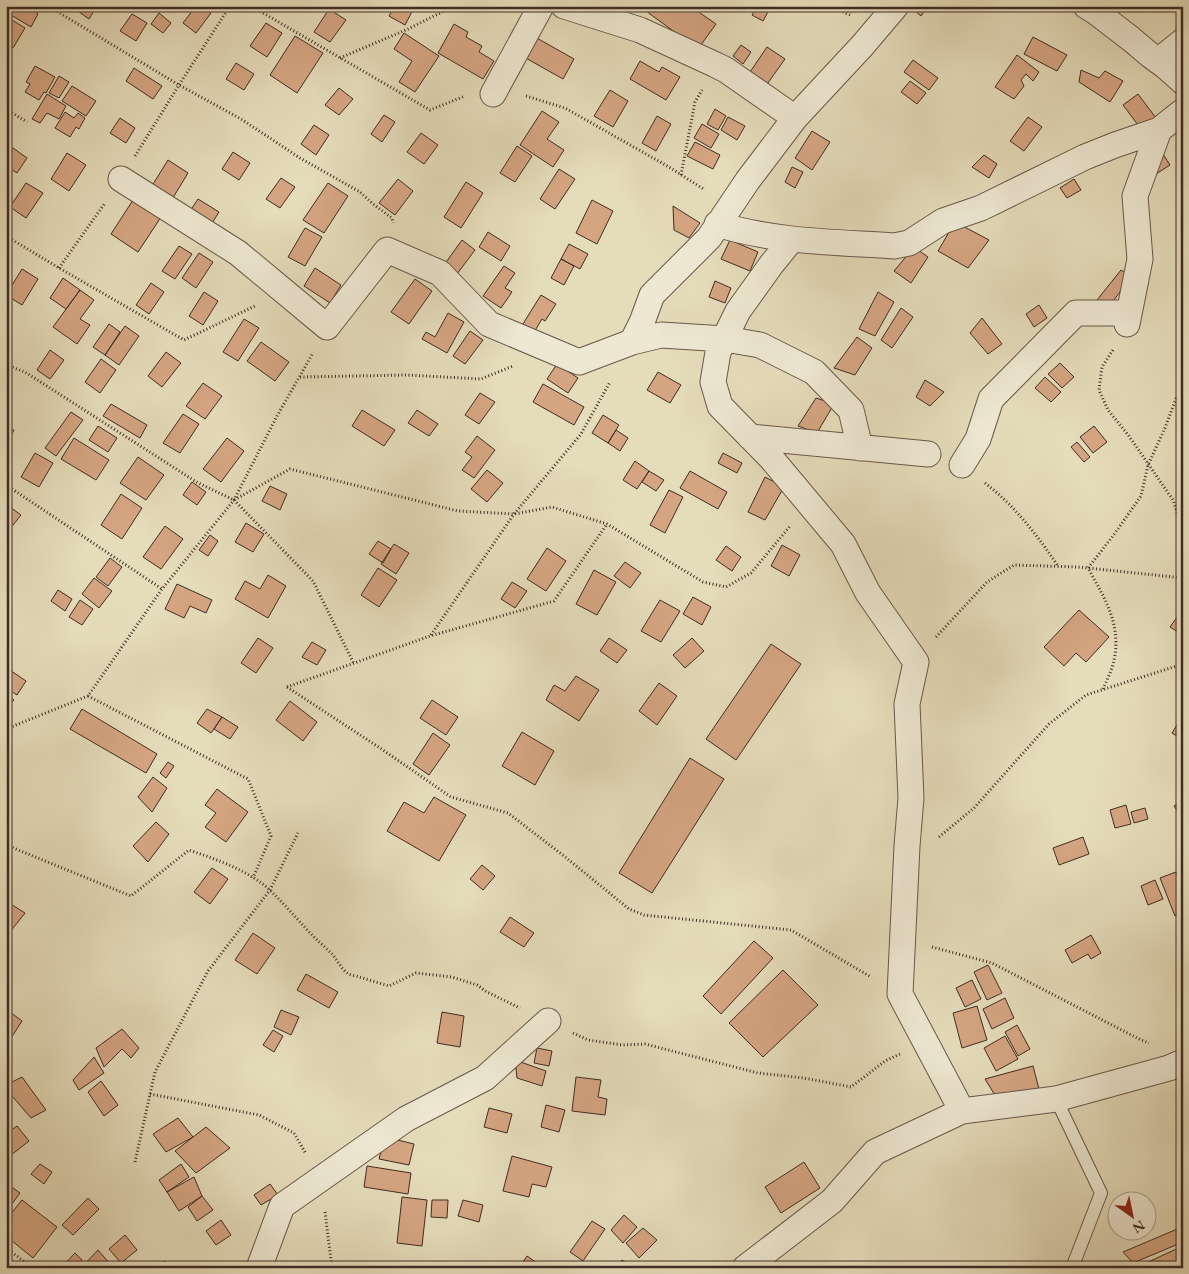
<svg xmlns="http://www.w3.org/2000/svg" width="1189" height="1274" viewBox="0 0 1189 1274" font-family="'EB Garamond',serif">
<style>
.building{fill:#d5a582;stroke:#402c25}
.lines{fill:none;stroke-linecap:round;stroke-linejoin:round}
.lane-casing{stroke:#69584a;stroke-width:14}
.street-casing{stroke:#69584a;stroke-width:27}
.path{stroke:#402c25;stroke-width:3;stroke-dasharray:1 2.5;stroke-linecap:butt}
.lane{stroke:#eee8d2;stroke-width:12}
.street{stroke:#eee8d2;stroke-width:25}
</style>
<rect width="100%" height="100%" fill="#e5dcba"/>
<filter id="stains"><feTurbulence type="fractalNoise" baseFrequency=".004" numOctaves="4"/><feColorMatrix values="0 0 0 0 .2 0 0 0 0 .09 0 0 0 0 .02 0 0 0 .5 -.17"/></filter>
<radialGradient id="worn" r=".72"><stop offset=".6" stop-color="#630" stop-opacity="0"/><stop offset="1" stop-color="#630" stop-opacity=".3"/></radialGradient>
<path class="building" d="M 7,6 L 26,6 L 38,14 L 31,27 L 6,12 Z
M 72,6 L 97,6 L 89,19 L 72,7 Z
M 196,6 L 202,6 L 211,13 L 196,33 L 183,23 Z
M 394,6 L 415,6 L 405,25 L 389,16 Z
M 639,6 L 690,6 L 716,24 L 698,49 Z
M 740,6 L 753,6 L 750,12 Z
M 757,6 L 762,6 L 769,10 L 763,21 L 752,15 Z
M 909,6 L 928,6 L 921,16 Z
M 329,9 L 346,20 L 330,42 L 314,32 Z
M 159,13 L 171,23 L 163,33 L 151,24 Z
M 132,14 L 147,23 L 136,41 L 120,31 Z
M 12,20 L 25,28 L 13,48 L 6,44 L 6,30 Z
M 266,23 L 282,33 L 267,57 L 250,46 Z
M 454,24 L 468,32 L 466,37 L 482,46 L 479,52 L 494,61 L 483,79 L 438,53 Z
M 404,33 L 439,56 L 415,92 L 399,82 L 412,61 L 394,49 Z
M 295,36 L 323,53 L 297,93 L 270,75 Z
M 535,37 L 574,59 L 563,79 L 524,57 Z
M 1033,37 L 1067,55 L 1057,71 L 1024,54 Z
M 741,45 L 751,52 L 743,64 L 733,56 Z
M 767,47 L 785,59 L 765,87 L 748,75 Z
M 1017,55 L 1039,72 L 1033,81 L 1026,74 L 1021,80 L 1024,86 L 1014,99 L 995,87 Z
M 913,60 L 938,78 L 929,90 L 904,72 Z
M 640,61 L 659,72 L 662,67 L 680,77 L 666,100 L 630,79 Z
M 236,63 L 254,74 L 244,90 L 226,79 Z
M 35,66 L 55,77 L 46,93 L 44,92 L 39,100 L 25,92 L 30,84 L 26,82 Z
M 134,68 L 162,86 L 153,99 L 126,81 Z
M 1081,70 L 1099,78 L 1105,71 L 1123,81 L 1110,102 L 1079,82 Z
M 59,76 L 69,82 L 59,98 L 49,93 Z
M 910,81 L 926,93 L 917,104 L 901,92 Z
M 72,86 L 96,101 L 86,116 L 62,101 Z
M 339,88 L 353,99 L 339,115 L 325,105 Z
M 610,90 L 628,101 L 613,127 L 594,116 Z
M 47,94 L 66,106 L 59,119 L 47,113 L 40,123 L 32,119 Z
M 1138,94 L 1156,118 L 1141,129 L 1123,105 Z
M 715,109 L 726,116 L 718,130 L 707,124 Z
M 542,111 L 559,122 L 547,139 L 564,150 L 553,167 L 520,145 Z
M 65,112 L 74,118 L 78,113 L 85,118 L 79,129 L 76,127 L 70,137 L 55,128 Z
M 384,115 L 395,122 L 382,142 L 371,134 Z
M 657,116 L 671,124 L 656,151 L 642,143 Z
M 728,117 L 745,126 L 737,140 L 721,130 Z
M 1028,117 L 1042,127 L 1024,151 L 1010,141 Z
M 120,118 L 135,128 L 126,143 L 110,133 Z
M 702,124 L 719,134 L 711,148 L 694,138 Z
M 314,125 L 329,135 L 316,155 L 301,144 Z
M 812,131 L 830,142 L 812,170 L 795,158 Z
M 421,133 L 438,145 L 424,164 L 407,152 Z
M 695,142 L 720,155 L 713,169 L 687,156 Z
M 517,146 L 532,156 L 515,182 L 500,173 Z
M 13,148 L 27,158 L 17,173 L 6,166 L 6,158 Z
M 233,152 L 250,163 L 239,180 L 222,169 Z
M 67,153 L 86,165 L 69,191 L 51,179 Z
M 1163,154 L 1170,165 L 1156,174 Z
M 984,155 L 997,164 L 989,178 L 972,167 Z
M 168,160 L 188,173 L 171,201 L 150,189 Z
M 792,167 L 803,172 L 795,188 L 785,182 Z
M 559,169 L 575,179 L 555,209 L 540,199 Z
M 281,178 L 295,187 L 280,208 L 266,199 Z
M 398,179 L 413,191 L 395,215 L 379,203 Z
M 1074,179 L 1081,190 L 1067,198 L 1060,188 Z
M 466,182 L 483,193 L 461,228 L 444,217 Z
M 26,183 L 43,193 L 26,218 L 10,207 Z
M 328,183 L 348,196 L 324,233 L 303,220 Z
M 135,197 L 165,211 L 138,252 L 111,234 Z
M 198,199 L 219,212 L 209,228 L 188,214 Z
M 592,200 L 613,211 L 597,244 L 576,233 Z
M 673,206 L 700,223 L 689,238 L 674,230 Z
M 955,222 L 989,240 L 968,268 L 938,251 Z
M 305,228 L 322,237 L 305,266 L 288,257 Z
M 488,232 L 510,246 L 501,261 L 479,247 Z
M 462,240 L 475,250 L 457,274 L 444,265 Z
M 730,240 L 758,252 L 750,271 L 721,259 Z
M 569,244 L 588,254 L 580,269 L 561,259 Z
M 179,246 L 192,254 L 175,279 L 162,271 Z
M 914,247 L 928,257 L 911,283 L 894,271 Z
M 199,253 L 213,262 L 196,288 L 182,278 Z
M 561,259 L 574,266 L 564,285 L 551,278 Z
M 504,266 L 515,273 L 505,288 L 512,292 L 501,308 L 483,296 Z
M 315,268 L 341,285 L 330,303 L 304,286 Z
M 22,269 L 38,279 L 22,305 L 6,295 Z
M 1121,270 L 1131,277 L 1108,308 L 1097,300 Z
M 63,278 L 80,290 L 66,309 L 50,298 Z
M 415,279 L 432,291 L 409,324 L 391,312 Z
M 715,281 L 731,288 L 725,303 L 709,297 Z
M 151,283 L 164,292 L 149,314 L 136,305 Z
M 80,290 L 94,300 L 80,319 L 90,325 L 77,344 L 53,327 Z
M 204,292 L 218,301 L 203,325 L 189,316 Z
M 878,292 L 894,302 L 875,336 L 859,329 Z
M 541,295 L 556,304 L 545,321 L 542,319 L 533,334 L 521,327 Z
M 1039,305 L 1047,318 L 1034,327 L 1026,314 Z
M 901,308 L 913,317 L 892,348 L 881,340 Z
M 448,313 L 464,322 L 447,353 L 422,339 L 426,332 L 435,337 Z
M 982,318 L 1002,344 L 988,354 L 970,333 Z
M 244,319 L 259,328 L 238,361 L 223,352 Z
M 109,324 L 120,332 L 105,355 L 93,347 Z
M 125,326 L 139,336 L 119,365 L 105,355 Z
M 470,331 L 483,340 L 465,364 L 453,356 Z
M 857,337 L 872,348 L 855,375 L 834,368 Z
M 261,342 L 289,362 L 275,381 L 247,361 Z
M 50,350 L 64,360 L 50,379 L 37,370 Z
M 166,352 L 181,363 L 162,387 L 148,376 Z
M 101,359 L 116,370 L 100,393 L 85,382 Z
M 1060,363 L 1074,377 L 1062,388 L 1048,374 Z
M 557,364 L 578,378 L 568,393 L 547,379 Z
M 658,372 L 681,385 L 670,403 L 647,390 Z
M 1045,377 L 1061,392 L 1051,402 L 1035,388 Z
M 925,380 L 944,392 L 930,406 L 916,397 Z
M 203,383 L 222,396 L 205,419 L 186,406 Z
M 543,384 L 584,407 L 574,425 L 533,402 Z
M 480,393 L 495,402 L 479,424 L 465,415 Z
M 816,398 L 834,404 L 817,433 L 798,426 Z
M 111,404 L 147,425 L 140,438 L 103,416 Z
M 362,410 L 395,430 L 384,446 L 352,426 Z
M 417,410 L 438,424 L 429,436 L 408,423 Z
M 71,412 L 83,420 L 56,456 L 45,448 Z
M 183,414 L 199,424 L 180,453 L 163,443 Z
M 603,415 L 619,425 L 608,443 L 592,433 Z
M 98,426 L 117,438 L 108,452 L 89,440 Z
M 1094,426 L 1107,442 L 1093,453 L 1080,437 Z
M 6,427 L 14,430 L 6,445 Z
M 616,430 L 628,438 L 620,451 L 608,443 Z
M 477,436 L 495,450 L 474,478 L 462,470 L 472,457 L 465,452 Z
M 74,438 L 109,460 L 96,480 L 61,459 Z
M 227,438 L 244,451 L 221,482 L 203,469 Z
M 1077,442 L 1090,457 L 1084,462 L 1071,447 Z
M 35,453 L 53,463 L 39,487 L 21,477 Z
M 723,453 L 742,463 L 737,473 L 718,463 Z
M 138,457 L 164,475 L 146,500 L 120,483 Z
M 635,461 L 649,471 L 637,489 L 623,480 Z
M 487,470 L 503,483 L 487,502 L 471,489 Z
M 649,471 L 664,480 L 656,491 L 642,482 Z
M 690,471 L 727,492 L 718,509 L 680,488 Z
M 765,477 L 784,487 L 765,520 L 748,512 Z
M 192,482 L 206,492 L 197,505 L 183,495 Z
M 270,486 L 287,494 L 280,510 L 262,501 Z
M 669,490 L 683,497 L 665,533 L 650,525 Z
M 121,494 L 142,508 L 122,539 L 101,525 Z
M 6,504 L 21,515 L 6,534 Z
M 246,523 L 264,534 L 253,552 L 235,542 Z
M 165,526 L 183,539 L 161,569 L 143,557 Z
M 210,535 L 218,541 L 208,556 L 199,550 Z
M 378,541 L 391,549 L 383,563 L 369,554 Z
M 394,544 L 409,553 L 396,574 L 381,564 Z
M 782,545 L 800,555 L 789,576 L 771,566 Z
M 726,546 L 741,557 L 732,571 L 716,560 Z
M 547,548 L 566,561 L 546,591 L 527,579 Z
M 110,558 L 122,567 L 108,586 L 96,577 Z
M 625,562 L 641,573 L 630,588 L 614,576 Z
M 378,568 L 397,580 L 379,607 L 361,595 Z
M 594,570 L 616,582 L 597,615 L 576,604 Z
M 268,575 L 286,586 L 268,618 L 235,599 L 245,581 L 260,589 Z
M 94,578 L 112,591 L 99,608 L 82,594 Z
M 512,582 L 527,591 L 515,608 L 501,599 Z
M 177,584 L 212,600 L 206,613 L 190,606 L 184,618 L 165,609 Z
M 58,590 L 72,599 L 65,611 L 51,601 Z
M 693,597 L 711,607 L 702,625 L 683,614 Z
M 80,600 L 93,609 L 82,625 L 69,617 Z
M 660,600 L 680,611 L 661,642 L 641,631 Z
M 1079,610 L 1109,637 L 1086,662 L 1076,653 L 1064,666 L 1044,647 Z
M 1180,613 L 1183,615 L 1183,635 L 1170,627 Z
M 258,638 L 273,648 L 256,673 L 241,663 Z
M 609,638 L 627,650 L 617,663 L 600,651 Z
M 692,638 L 704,651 L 685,668 L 673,655 Z
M 312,642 L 326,650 L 317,665 L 302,657 Z
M 771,644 L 801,664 L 736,760 L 706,739 Z
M 7,668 L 26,681 L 17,695 L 6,688 Z
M 576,676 L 599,690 L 579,721 L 546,700 L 554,685 L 565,691 Z
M 659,683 L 677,696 L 657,725 L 639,711 Z
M 6,695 L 14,700 L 6,709 Z
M 432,700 L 458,717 L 446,735 L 420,718 Z
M 290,701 L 317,722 L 303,741 L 276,720 Z
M 82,709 L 157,754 L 146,773 L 70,729 Z
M 207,709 L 222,717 L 211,733 L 197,723 Z
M 222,717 L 238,727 L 230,739 L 214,729 Z
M 1182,717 L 1183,717 L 1183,740 L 1172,733 Z
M 522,732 L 554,751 L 535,785 L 502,766 Z
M 433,733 L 450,745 L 429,775 L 413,764 Z
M 690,758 L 724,779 L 652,893 L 619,873 Z
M 168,762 L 174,766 L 166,778 L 160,773 Z
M 153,777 L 167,788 L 152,812 L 138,797 Z
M 217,789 L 248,812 L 226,842 L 205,827 L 216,813 L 205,805 Z
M 434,797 L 466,815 L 439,861 L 387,831 L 404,802 L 424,813 Z
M 1183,800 L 1183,819 L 1174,806 Z
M 1126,805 L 1131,824 L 1115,828 L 1110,810 Z
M 1145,808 L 1148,819 L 1134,823 L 1131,812 Z
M 156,822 L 169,834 L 148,862 L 133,846 Z
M 1083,837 L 1089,854 L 1059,865 L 1053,848 Z
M 482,865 L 495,876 L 483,890 L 470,879 Z
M 212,868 L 228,879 L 210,904 L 194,892 Z
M 1176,872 L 1183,888 L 1183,913 L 1175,916 L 1160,878 Z
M 1155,880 L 1163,899 L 1148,905 L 1141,886 Z
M 6,901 L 25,913 L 6,937 Z
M 510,917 L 534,933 L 524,947 L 500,932 Z
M 253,933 L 275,948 L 257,974 L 235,960 Z
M 1091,935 L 1101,953 L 1091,959 L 1088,954 L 1072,963 L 1065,950 Z
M 754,941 L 773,958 L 721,1014 L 703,996 Z
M 988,965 L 1002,993 L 987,1000 L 974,972 Z
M 783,970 L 818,1005 L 763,1057 L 729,1023 Z
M 306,974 L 338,992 L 329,1008 L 297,990 Z
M 972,980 L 981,999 L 965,1007 L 956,988 Z
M 1005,998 L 1014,1018 L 992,1029 L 983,1009 Z
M 977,1006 L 987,1040 L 962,1048 L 953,1013 Z
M 6,1009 L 22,1021 L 6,1046 Z
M 281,1010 L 299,1017 L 291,1035 L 274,1027 Z
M 442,1012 L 464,1016 L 460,1047 L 437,1043 Z
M 1017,1025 L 1030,1049 L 1018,1056 L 1005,1032 Z
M 122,1029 L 139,1048 L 131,1058 L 122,1049 L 104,1067 L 96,1048 Z
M 273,1030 L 283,1036 L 274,1052 L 263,1045 Z
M 1005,1036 L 1018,1059 L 996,1071 L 984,1048 Z
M 537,1048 L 552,1051 L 549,1066 L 534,1063 Z
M 94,1057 L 104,1073 L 79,1090 L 73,1080 Z
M 515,1060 L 546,1071 L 542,1086 L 517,1078 Z
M 1033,1066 L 1039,1089 L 998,1100 L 985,1079 Z
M 22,1077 L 46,1110 L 31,1118 L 6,1089 L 6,1085 Z
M 576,1077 L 601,1080 L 598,1097 L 607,1099 L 605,1115 L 572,1111 Z
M 101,1081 L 118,1105 L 104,1116 L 88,1092 Z
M 1183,1097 L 1183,1113 L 1177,1099 Z
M 546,1105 L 565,1110 L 559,1132 L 541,1127 Z
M 489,1108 L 512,1114 L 507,1133 L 484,1127 Z
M 178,1118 L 193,1137 L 166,1152 L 153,1134 Z
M 17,1126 L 29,1141 L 6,1159 L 6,1134 Z
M 206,1127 L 230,1148 L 196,1173 L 175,1151 Z
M 385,1137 L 414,1144 L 409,1165 L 379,1159 Z
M 512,1156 L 552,1167 L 546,1187 L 532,1184 L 529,1197 L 503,1191 Z
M 804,1162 L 820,1188 L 781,1213 L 765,1187 Z
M 40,1164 L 52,1172 L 44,1184 L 31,1174 Z
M 181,1164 L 189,1177 L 167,1192 L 159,1180 Z
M 367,1166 L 411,1173 L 408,1194 L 364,1187 Z
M 194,1177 L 202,1196 L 179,1211 L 167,1192 Z
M 6,1183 L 20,1193 L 6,1212 Z
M 270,1184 L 278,1195 L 261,1205 L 254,1195 Z
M 202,1196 L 213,1210 L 197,1221 L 188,1207 Z
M 402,1197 L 427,1200 L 422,1246 L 397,1243 Z
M 88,1198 L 99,1209 L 73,1235 L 62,1225 Z
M 22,1200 L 57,1227 L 33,1258 L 6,1236 L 6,1220 Z
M 432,1200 L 448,1200 L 447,1218 L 431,1217 Z
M 463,1200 L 483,1205 L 479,1222 L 458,1216 Z
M 624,1215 L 637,1227 L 623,1243 L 611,1230 Z
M 221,1220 L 231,1235 L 216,1245 L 206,1231 Z
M 592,1221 L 605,1229 L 583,1261 L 570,1252 Z
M 1182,1227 L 1183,1242 L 1133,1263 L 1123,1252 Z
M 643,1228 L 657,1240 L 639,1258 L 626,1243 Z
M 125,1235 L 137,1250 L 121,1263 L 109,1249 Z
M 1183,1246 L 1183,1268 L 1135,1268 Z
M 98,1250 L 110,1264 L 104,1268 L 81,1268 Z
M 75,1253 L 82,1260 L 80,1268 L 61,1268 Z
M 527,1256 L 544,1268 L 519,1268 Z
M 622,1260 L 633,1268 L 617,1268 Z
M 165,1261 L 170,1268 L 155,1268 Z"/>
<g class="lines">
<defs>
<path id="lane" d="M 1056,1099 L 1101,1193 L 1072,1268"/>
<path id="street" d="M 564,6 L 640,30 L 716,65 L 726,70 L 795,118
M 1086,6 L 1096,12 L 1131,39 L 1150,55 L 1165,66 L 1183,82
M 1158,61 L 1183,41
M 493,94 L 541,6
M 121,179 L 238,253 L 327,327 L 387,250 L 440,273 L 489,324 L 579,362 L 632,342 L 642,322 L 652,295 L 709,238 L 748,180 L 795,118 L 862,46 L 896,6
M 717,224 C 774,242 835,242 894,246 L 909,243 L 943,221 L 981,208 L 1085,157 L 1115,145 L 1159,130 L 1183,111
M 792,239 L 771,265 L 738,311 L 718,352 L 713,382 L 720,406 L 771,458 L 843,544 L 868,593 L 916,662 L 907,704 L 911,798 L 907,846 L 900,994 L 962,1111
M 1127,324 L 1140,259 L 1135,196 L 1159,130
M 632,342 L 661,335 L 725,339 L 760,345 L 814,372 L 851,410 L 860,448
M 750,437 L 928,454
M 962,465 L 978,439 L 991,399 L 1076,313 L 1129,313
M 259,1268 L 282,1206 L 406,1119 L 485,1078 L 548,1021
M 745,1268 L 832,1201 L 875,1152 L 962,1111 L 1056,1099 L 1169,1068 L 1183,1062"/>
</defs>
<use href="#lane" class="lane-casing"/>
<use href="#street" class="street-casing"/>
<path class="path" d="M 48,6 L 179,85 L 241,119 L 300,158 L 360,192 L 373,204 L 392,218 L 393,223
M 251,6 L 430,110 L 465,96
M 830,6 L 850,15
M 340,58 L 408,29 L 450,8 L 448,6
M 526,96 L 565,108 L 669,167 L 705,190
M 6,109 L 27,122
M 135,156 L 179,85 L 230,6
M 681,175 L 695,102 L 702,90
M 6,236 L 59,268 L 184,340 L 255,306
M 59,268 L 105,203
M 1113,350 L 1102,367 L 1099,390 L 1108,410 L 1129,436 L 1173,500 L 1180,521 L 1183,523
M 6,365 L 25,372 L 198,483 L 234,500 L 290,469 L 458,511 L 514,514 L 552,507 L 607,524 L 703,582 L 726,587 L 751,573 L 791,525
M 300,377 L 407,375 L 481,379 L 513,366
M 985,483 C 1015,506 1037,535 1058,566
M 6,485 L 162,589
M 234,500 L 313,581 L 354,664
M 431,635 L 514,514 L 581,434 L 610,382
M 936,637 L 987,582 L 1014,565 L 1078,567 L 1183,578
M 287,687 L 383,750 L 451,797 L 508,813 L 564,856 L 629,909 L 644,915 L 791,930 L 871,977
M 287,687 L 430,636 L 554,601 L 607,524
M 1103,689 C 1107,680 1112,670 1114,660 C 1122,625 1104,597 1088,568 L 1113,536 L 1141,496 L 1148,465 L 1165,428 L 1177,396
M 88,696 L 248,779 L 271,836 L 253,878
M 6,729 L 88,696 L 162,589 L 234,500 L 277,416 L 313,353
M 939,837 L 974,808 L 1049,724 L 1086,695 L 1183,664
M 6,845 L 131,896 L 189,850 C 218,860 248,870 271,891 C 287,907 302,925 318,941 C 323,945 328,950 332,954 C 340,963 343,975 356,976 L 389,986 L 416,973 L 452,977 L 477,985 L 487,992 L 520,1008
M 932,947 L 992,963 L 1141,1040 L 1149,1043
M 573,1033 L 588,1040 L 623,1045 L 645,1044 L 758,1073 L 804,1078 L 851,1087 L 885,1061 L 900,1054
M 150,1094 L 259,1115 L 294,1133 L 306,1154
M 135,1162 L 155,1072 L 208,971 L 270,890 L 298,833
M 325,1212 L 332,1268
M 6,1248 L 21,1259 L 31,1268"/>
<use href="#lane" class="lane"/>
<use href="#street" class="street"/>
</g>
<rect width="1189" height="1274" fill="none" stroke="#e5dcba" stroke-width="25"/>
<rect x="8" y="8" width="1174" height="1259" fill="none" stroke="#402c25" stroke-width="2.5"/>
<rect x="12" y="12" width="1164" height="1249" fill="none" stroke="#402c25"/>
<g transform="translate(1132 1216) rotate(147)"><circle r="24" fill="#eee8d2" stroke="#a89d8d"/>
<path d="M0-4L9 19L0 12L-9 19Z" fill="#8f2418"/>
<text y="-8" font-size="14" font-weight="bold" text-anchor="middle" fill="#402c25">N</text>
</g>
<rect width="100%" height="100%" filter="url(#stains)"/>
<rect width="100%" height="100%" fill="url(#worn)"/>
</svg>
